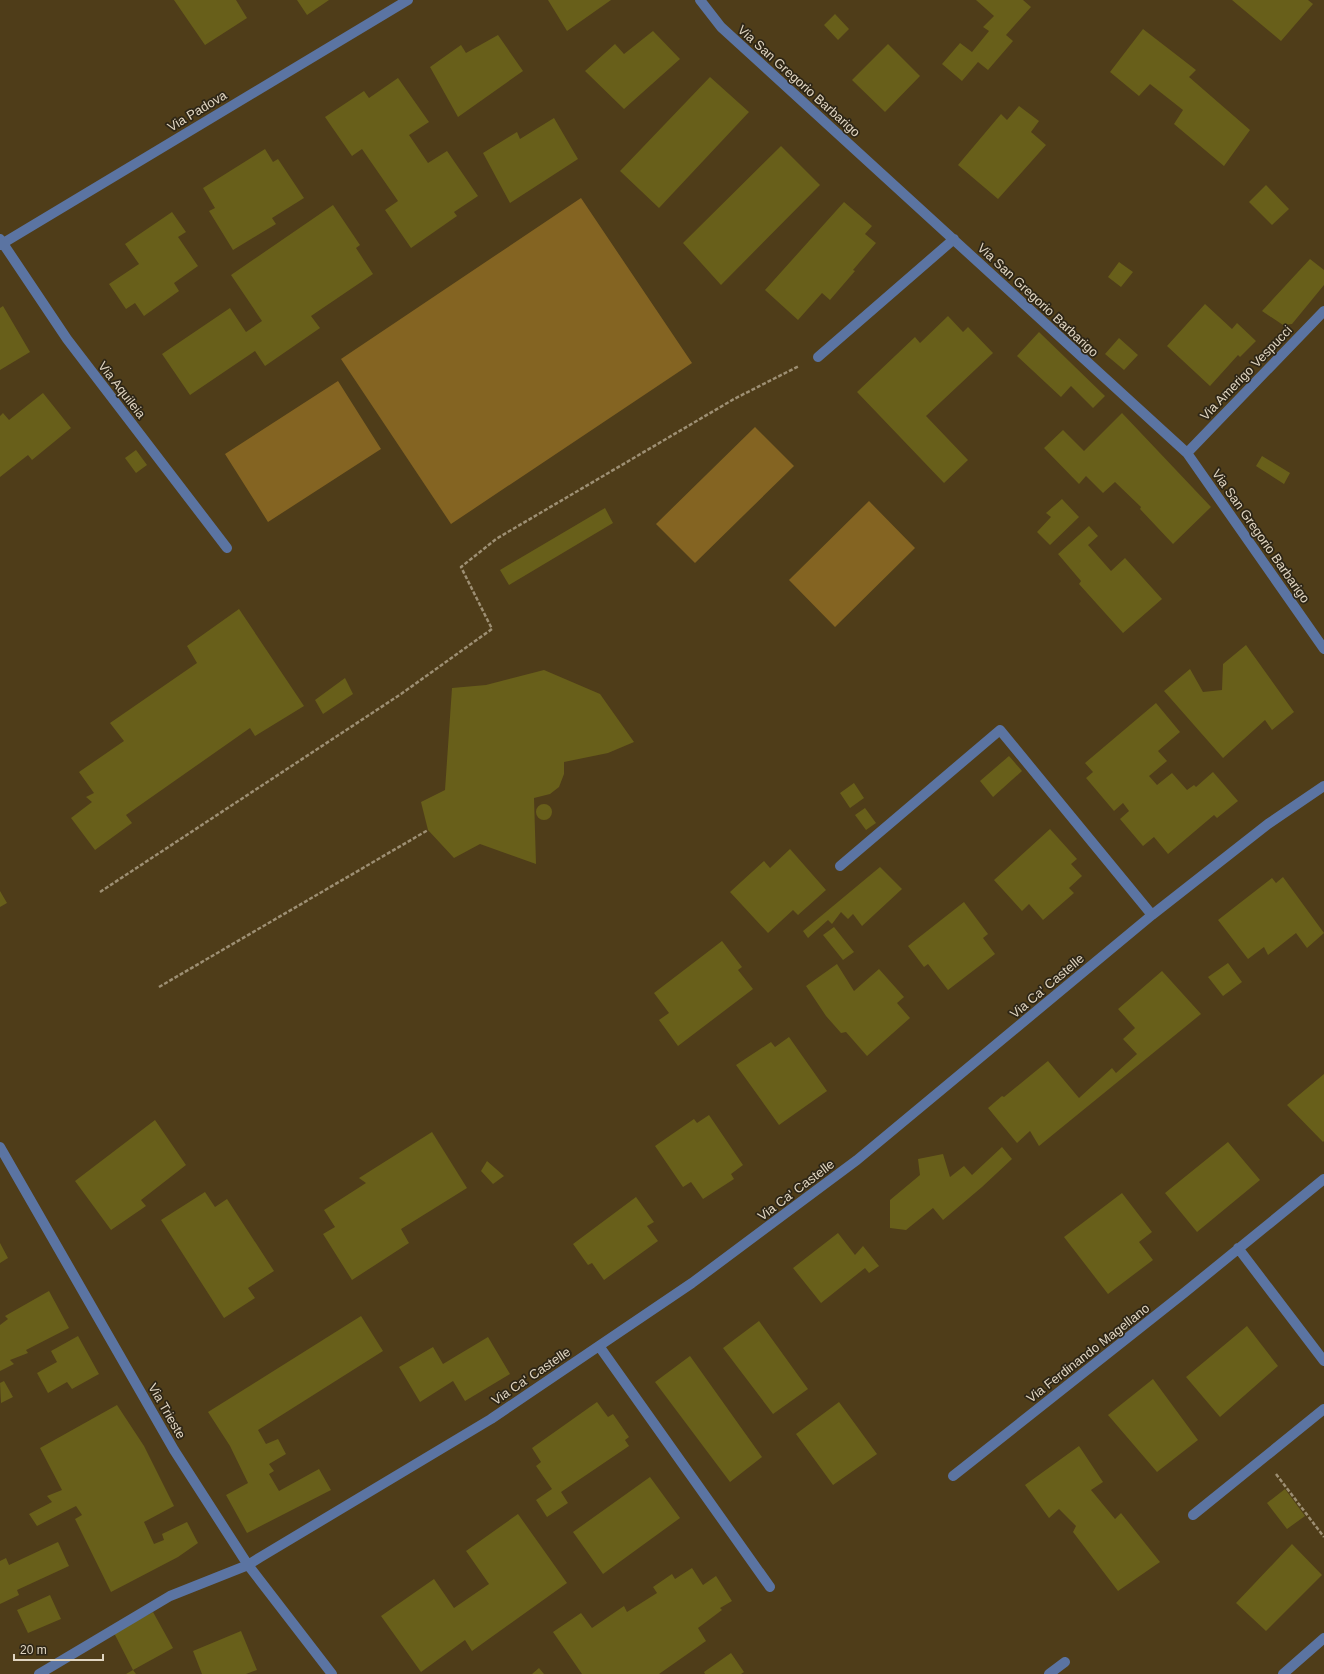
<svg xmlns="http://www.w3.org/2000/svg" width="1324" height="1674" viewBox="0 0 1324 1674" font-family="Helvetica,sans-serif">
<style>
.green{fill:#846422}
.building{fill:#685f1a}
.lines{fill:none;stroke-linecap:round;stroke-linejoin:round}
.path{stroke:#9d8f73;stroke-width:2.5;stroke-dasharray:4 2;stroke-linecap:butt}
.minor{stroke:#5b74a2;stroke-width:10}
.labels{text-anchor:middle;dominant-baseline:central;stroke-width:3.5;stroke-linejoin:round;paint-order:stroke}
.street-label{font-size:13px;fill:#e0d5c1;stroke:#2e2616}
</style>
<rect width="100%" height="100%" fill="#4f3d19"/>
<path class="green" d="M 581,198 L 692,363 L 451,524 L 341,359 Z
M 338,381 L 381,449 L 268,522 L 225,454 Z
M 755,427 L 794,466 L 695,563 L 656,524 Z
M 869,501 L 915,548 L 835,627 L 789,580 Z"/>
<path class="building" d="M 174,0 L 236,0 L 247,18 L 205,45 Z
M 297,0 L 329,0 L 307,15 Z
M 548,0 L 611,0 L 567,31 Z
M 976,0 L 1023,0 L 1031,7 L 1006,35 L 1013,41 L 988,70 L 978,62 L 962,81 L 942,64 L 960,43 L 972,52 L 989,31 L 983,27 L 994,16 Z
M 1232,0 L 1308,0 L 1313,4 L 1281,41 Z
M 835,14 L 849,29 L 838,40 L 824,25 Z
M 1143,29 L 1196,70 L 1189,77 L 1250,130 L 1224,166 L 1174,124 L 1183,110 L 1150,84 L 1139,96 L 1110,72 Z
M 653,31 L 680,59 L 624,109 L 585,71 L 615,44 L 624,54 Z
M 498,35 L 523,71 L 458,117 L 430,67 L 461,45 L 466,53 Z
M 888,44 L 920,76 L 885,112 L 852,80 Z
M 710,77 L 749,112 L 659,208 L 620,171 Z
M 398,78 L 429,122 L 409,135 L 428,163 L 447,151 L 478,196 L 454,212 L 457,216 L 411,248 L 385,210 L 398,201 L 362,149 L 352,156 L 325,117 L 364,91 L 369,98 Z
M 1019,106 L 1039,121 L 1031,132 L 1046,145 L 998,199 L 958,165 L 1001,114 L 1007,120 Z
M 554,118 L 578,159 L 510,203 L 483,153 L 517,132 L 520,139 Z
M 781,146 L 820,185 L 721,285 L 683,243 Z
M 265,149 L 273,162 L 278,159 L 304,198 L 272,218 L 276,224 L 233,250 L 209,211 L 215,208 L 203,188 Z
M 1266,185 L 1289,209 L 1272,225 L 1249,202 Z
M 844,202 L 872,226 L 865,234 L 876,243 L 853,270 L 855,271 L 830,300 L 822,293 L 798,320 L 765,290 Z
M 333,205 L 360,245 L 356,248 L 373,274 L 311,316 L 320,328 L 265,366 L 255,351 L 190,395 L 162,354 L 230,308 L 246,332 L 262,321 L 231,275 Z
M 172,212 L 186,232 L 178,237 L 198,266 L 174,283 L 179,291 L 144,316 L 135,303 L 126,309 L 109,284 L 139,264 L 125,244 Z
M 1310,259 L 1324,270 L 1324,285 L 1292,324 L 1283,325 L 1262,311 Z
M 1119,262 L 1133,272 L 1121,287 L 1108,277 Z
M 1205,304 L 1232,329 L 1237,323 L 1256,341 L 1240,357 L 1238,355 L 1210,386 L 1167,346 Z
M 3,306 L 30,352 L 0,370 L 0,308 Z
M 948,316 L 963,332 L 968,327 L 993,353 L 926,416 L 968,460 L 944,483 L 857,392 L 915,337 L 920,343 Z
M 1039,332 L 1105,396 L 1093,408 L 1071,386 L 1061,397 L 1017,356 Z
M 1119,338 L 1138,355 L 1124,370 L 1105,354 Z
M 43,393 L 71,428 L 32,460 L 28,455 L 0,477 L 0,416 L 3,413 L 9,420 Z
M 1122,413 L 1211,507 L 1173,544 L 1140,509 L 1141,507 L 1115,482 L 1103,493 L 1086,476 L 1079,484 L 1044,448 L 1063,430 L 1084,451 Z
M 136,450 L 147,465 L 136,473 L 125,458 Z
M 1262,456 L 1290,473 L 1284,484 L 1256,466 Z
M 1062,499 L 1079,517 L 1050,545 L 1037,532 L 1051,517 L 1046,513 Z
M 605,508 L 613,523 L 509,585 L 500,570 Z
M 1089,526 L 1098,536 L 1088,545 L 1111,571 L 1125,558 L 1162,599 L 1123,633 L 1079,584 L 1081,581 L 1058,554 Z
M 239,609 L 304,706 L 255,736 L 250,728 L 126,815 L 132,823 L 95,850 L 71,818 L 92,802 L 86,797 L 94,793 L 79,772 L 124,741 L 110,723 L 197,663 L 187,646 Z
M 1246,645 L 1294,712 L 1272,730 L 1265,720 L 1223,758 L 1164,691 L 1190,669 L 1203,692 L 1222,690 L 1223,664 Z
M 544,670 L 600,694 L 634,742 L 608,753 L 564,762 L 564,774 L 559,787 L 550,794 L 534,798 L 536,864 L 480,844 L 454,858 L 428,830 L 421,802 L 445,790 L 452,688 L 486,685 Z
M 345,678 L 353,694 L 323,714 L 315,700 Z
M 1156,703 L 1180,732 L 1158,751 L 1167,761 L 1149,776 L 1157,785 L 1172,773 L 1187,790 L 1194,785 L 1196,787 L 1213,772 L 1238,801 L 1217,818 L 1214,815 L 1168,854 L 1154,837 L 1143,846 L 1120,819 L 1129,811 L 1123,803 L 1114,811 L 1086,778 L 1093,772 L 1085,763 Z
M 1009,756 L 1022,771 L 993,797 L 980,781 Z
M 854,783 L 864,798 L 850,808 L 840,793 Z
M536 812a8 8 0 1 1 16 0a8 8 0 1 1-16 0Z
M 865,808 L 876,823 L 866,830 L 855,815 Z
M 1050,829 L 1077,859 L 1071,864 L 1082,876 L 1069,888 L 1074,893 L 1043,920 L 1029,904 L 1022,911 L 994,880 Z
M 790,849 L 826,890 L 798,915 L 793,910 L 768,933 L 730,892 L 764,861 L 770,868 Z
M 880,867 L 902,889 L 862,926 L 853,914 L 848,919 L 841,912 L 832,924 L 828,920 L 808,938 L 803,931 Z
M 1283,877 L 1324,933 L 1307,948 L 1296,933 L 1268,955 L 1264,947 L 1248,959 L 1218,920 L 1272,878 L 1276,883 Z
M 0,891 L 7,903 L 0,907 Z
M 964,902 L 988,934 L 983,938 L 995,954 L 948,990 L 928,964 L 924,967 L 908,946 Z
M 834,927 L 854,952 L 843,960 L 823,935 Z
M 722,941 L 742,967 L 738,970 L 753,989 L 678,1046 L 659,1020 L 669,1013 L 654,993 Z
M 1228,963 L 1242,982 L 1223,996 L 1208,977 Z
M 837,964 L 854,991 L 879,969 L 904,997 L 897,1003 L 910,1018 L 867,1056 L 846,1032 L 841,1033 L 826,1016 L 806,986 Z
M 1162,971 L 1201,1014 L 1039,1146 L 1030,1131 L 1017,1143 L 988,1108 L 1002,1096 L 1004,1097 L 1048,1061 L 1079,1098 L 1112,1068 L 1116,1073 L 1137,1054 L 1123,1039 L 1135,1028 L 1118,1009 Z
M 789,1037 L 827,1091 L 779,1125 L 736,1065 L 771,1042 L 775,1047 Z
M 1324,1074 L 1324,1141 L 1323,1142 L 1287,1105 Z
M 709,1115 L 743,1165 L 731,1174 L 734,1179 L 703,1199 L 691,1182 L 683,1187 L 655,1146 L 694,1119 L 697,1123 Z
M 155,1120 L 186,1165 L 141,1200 L 146,1206 L 111,1230 L 75,1181 Z
M 432,1132 L 467,1188 L 401,1229 L 409,1243 L 352,1280 L 323,1234 L 335,1227 L 324,1210 L 366,1183 L 359,1178 Z
M 1228,1142 L 1260,1180 L 1197,1232 L 1165,1193 Z
M 1002,1147 L 1012,1159 L 982,1187 L 943,1220 L 933,1208 L 906,1230 L 890,1228 L 890,1200 L 920,1175 L 918,1159 L 943,1154 L 950,1177 L 964,1166 L 972,1175 Z
M 487,1161 L 504,1176 L 493,1184 L 481,1171 Z
M 205,1192 L 215,1207 L 227,1199 L 274,1271 L 248,1288 L 255,1298 L 224,1318 L 161,1220 Z
M 1122,1193 L 1152,1232 L 1139,1242 L 1153,1260 L 1108,1294 L 1064,1237 Z
M 636,1197 L 654,1222 L 647,1226 L 658,1241 L 604,1280 L 592,1263 L 588,1265 L 573,1244 Z
M 838,1233 L 855,1255 L 863,1246 L 879,1266 L 869,1273 L 865,1268 L 821,1303 L 793,1268 Z
M 0,1243 L 8,1258 L 0,1263 Z
M 49,1291 L 69,1328 L 26,1350 L 28,1353 L 10,1360 L 14,1364 L 0,1371 L 0,1325 L 8,1319 L 5,1316 Z
M 361,1316 L 383,1351 L 258,1430 L 266,1444 L 278,1439 L 286,1454 L 269,1464 L 274,1471 L 269,1474 L 279,1491 L 319,1469 L 331,1490 L 247,1533 L 226,1495 L 248,1483 L 230,1446 L 208,1412 Z
M 759,1321 L 808,1389 L 773,1414 L 723,1348 Z
M 1247,1326 L 1278,1366 L 1220,1417 L 1186,1377 Z
M 78,1336 L 99,1374 L 72,1389 L 67,1382 L 48,1393 L 37,1373 L 57,1362 L 51,1351 Z
M 488,1337 L 510,1374 L 465,1401 L 453,1381 L 420,1402 L 399,1367 L 433,1347 L 443,1364 Z
M 690,1356 L 762,1457 L 730,1482 L 655,1382 Z
M 1153,1379 L 1198,1440 L 1157,1472 L 1108,1415 Z
M 4,1381 L 13,1397 L 1,1403 L 0,1383 Z
M 597,1402 L 608,1417 L 613,1414 L 629,1437 L 625,1440 L 629,1446 L 561,1492 L 568,1503 L 547,1517 L 536,1500 L 552,1489 L 536,1466 L 541,1462 L 532,1448 Z
M 839,1402 L 877,1454 L 833,1485 L 796,1434 Z
M 117,1405 L 144,1446 L 174,1506 L 144,1522 L 154,1544 L 164,1540 L 162,1534 L 187,1522 L 198,1543 L 178,1557 L 111,1592 L 75,1519 L 82,1515 L 76,1506 L 37,1526 L 29,1514 L 52,1502 L 47,1496 L 62,1490 L 40,1448 Z
M 1079,1446 L 1103,1482 L 1091,1490 L 1115,1519 L 1121,1513 L 1160,1562 L 1118,1591 L 1073,1532 L 1076,1526 L 1059,1509 L 1049,1518 L 1025,1485 Z
M 650,1477 L 680,1518 L 603,1574 L 573,1532 Z
M 1285,1489 L 1305,1516 L 1287,1529 L 1267,1503 Z
M 518,1514 L 567,1583 L 472,1651 L 465,1640 L 421,1672 L 381,1616 L 434,1579 L 454,1608 L 489,1584 L 466,1551 Z
M 58,1542 L 69,1566 L 17,1590 L 19,1595 L 0,1604 L 0,1561 L 6,1558 L 9,1565 Z
M 1292,1544 L 1322,1575 L 1266,1631 L 1236,1603 Z
M 692,1568 L 703,1585 L 716,1576 L 732,1601 L 720,1608 L 722,1610 L 698,1628 L 706,1641 L 659,1674 L 582,1674 L 553,1632 L 581,1613 L 592,1628 L 624,1606 L 627,1612 L 657,1593 L 653,1587 L 672,1574 L 675,1579 Z
M 50,1595 L 61,1619 L 28,1633 L 17,1610 Z
M 153,1612 L 173,1648 L 133,1670 L 114,1633 Z
M 241,1631 L 257,1670 L 246,1674 L 202,1674 L 193,1651 Z
M 731,1653 L 744,1672 L 741,1674 L 705,1674 L 704,1672 Z
M 539,1668 L 544,1674 L 532,1674 Z
M 133,1670 L 136,1674 L 126,1674 Z"/>
<g class="lines">
<path class="path" d="M 100,892 L 401,694 L 492,629 L 461,567 L 496,539 L 734,399 L 799,366
M 159,987 L 428,830
M 1276,1474 L 1324,1537"/>
<path class="minor" d="M 700,0 L 721,27 L 1187,453 L 1324,649
M 0,239 L 67,339 L 227,548
M 0,245 L 408,0
M 818,357 L 954,239
M 1187,453 L 1324,311
M 840,866 L 1000,730 L 1152,915
M 0,1147 L 174,1450 L 248,1565 L 332,1674
M 1238,1248 L 1324,1361
M 599,1346 L 770,1587
M 953,1476 L 1184,1293 L 1324,1179
M 1193,1515 L 1324,1409
M 39,1674 L 170,1596 L 248,1565 L 259,1558 L 491,1419 L 692,1283 L 857,1160 L 1152,915 L 1268,824 L 1324,786
M 1049,1674 L 1065,1662
M 1283,1674 L 1324,1638"/>
</g>
<g class="labels">
<g class="street-label">
<text transform="translate(799 81) rotate(42)">Via San Gregorio Barbarigo</text>
<text transform="translate(197 111) rotate(-31)">Via Padova</text>
<text transform="translate(1038 300) rotate(43)">Via San Gregorio Barbarigo</text>
<text transform="translate(1246 373) rotate(-46)">Via Amerigo Vespucci</text>
<text transform="translate(122 390) rotate(52)">Via Aquileia</text>
<text transform="translate(1261 536) rotate(55)">Via San Gregorio Barbarigo</text>
<text transform="translate(1047 986) rotate(-40)">Via Ca' Castelle</text>
<text transform="translate(796 1190) rotate(-37)">Via Ca' Castelle</text>
<text transform="translate(1088 1353) rotate(-38)">Via Ferdinando Magellano</text>
<text transform="translate(531 1376) rotate(-34)">Via Ca' Castelle</text>
<text transform="translate(167 1411) rotate(60)">Via Trieste</text>
</g>
</g>
<path d="M14 1654v6h89v-6" fill="none" stroke="#e0d5c1" stroke-width="2"/>
<text x="20" y="1654" font-size="12" fill="#e0d5c1" stroke="#2e2616" stroke-width="3" paint-order="stroke">20 m</text>
</svg>
